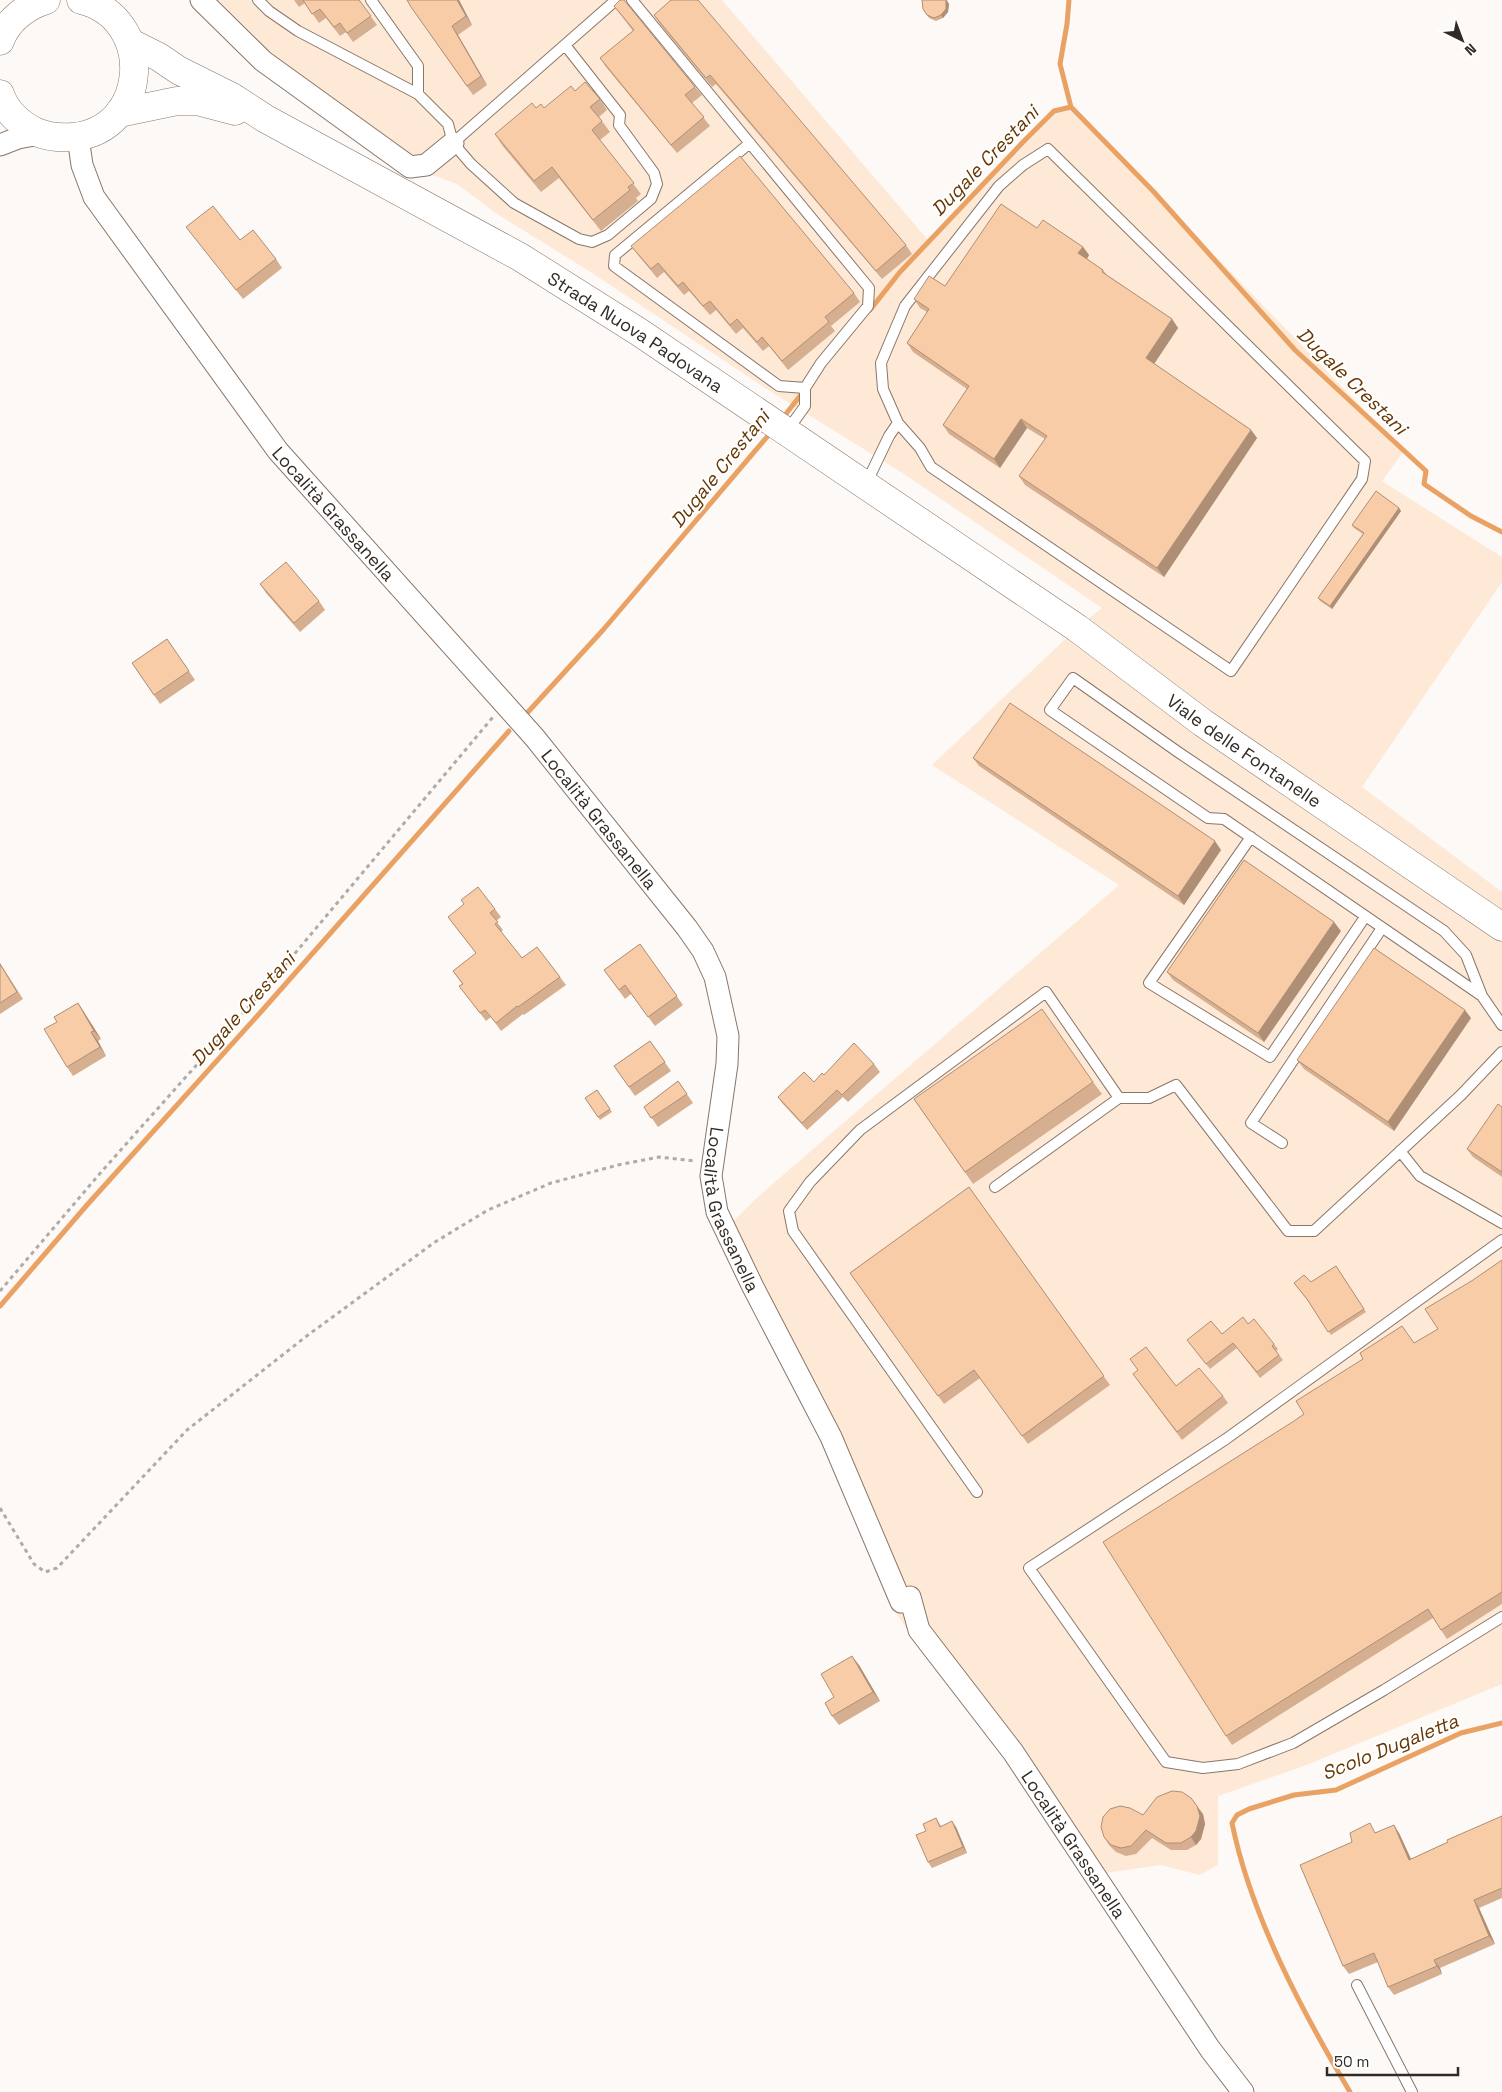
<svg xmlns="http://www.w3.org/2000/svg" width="1502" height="2092" viewBox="0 0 1502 2092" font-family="'Space Grotesk',sans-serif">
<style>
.built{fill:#fee9d7}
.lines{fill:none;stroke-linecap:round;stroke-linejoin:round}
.stream{stroke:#e9a263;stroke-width:5}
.lane-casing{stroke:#8a7769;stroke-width:12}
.street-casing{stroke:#8a7769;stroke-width:23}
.secondary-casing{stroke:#8a7769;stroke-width:29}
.path{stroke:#b0aba7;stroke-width:3;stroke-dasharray:4 4;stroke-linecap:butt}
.lane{stroke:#fff;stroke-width:10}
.street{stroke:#fff;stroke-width:21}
.secondary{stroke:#fff;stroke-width:28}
.wall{fill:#d6af90}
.shaded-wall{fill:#ae8f76}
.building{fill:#f9cca8;stroke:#ae8f76}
.labels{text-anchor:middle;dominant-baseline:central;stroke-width:4;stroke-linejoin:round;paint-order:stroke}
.street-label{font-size:18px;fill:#322b25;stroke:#fff}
.water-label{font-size:19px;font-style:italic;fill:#653703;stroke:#fff}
</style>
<rect width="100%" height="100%" fill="#fdf9f6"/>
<path class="built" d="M 201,0 L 722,0 L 929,241 L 1023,142 L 1054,111 L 1071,107 L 1404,451 L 1382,481 L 1502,557 L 1502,582 L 1362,787 L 1502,892 L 1502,1684 L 1304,1766 L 1218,1796 L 1218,1865 L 1200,1875 L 1161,1865 L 1085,1876 L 1000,1747 L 909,1632 L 894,1610 L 882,1586 L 822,1438 L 721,1233 L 760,1195 L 1119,885 L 932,765 L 1077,628 L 1102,608 L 901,472 L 765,388 L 589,271 L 497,214 L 457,184 L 410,167 Z"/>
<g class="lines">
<path class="stream" d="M 1069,0 L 1067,24 L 1060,64 L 1071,107
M 870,310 L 900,272 L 1023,142 L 1054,111 L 1071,107 L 1153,191 L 1295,350 L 1426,471 L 1424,484 L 1471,516 L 1502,532
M 782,419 L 803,392
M 528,712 L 603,630 L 772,431
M 0,1306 L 87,1205 L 259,1014 L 509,731
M 1350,2092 C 1302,2011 1251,1916 1232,1823 L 1237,1815 L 1249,1809 L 1294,1795 L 1336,1790 L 1461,1733 L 1502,1723"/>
<defs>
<path id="lane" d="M 258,0 L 269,11 L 298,31 L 418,94 L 448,124 L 453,143 L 471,164 L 514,203 L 579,239 L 592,242 L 608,235 L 651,199 L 657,184 L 654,173 L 619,125 L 620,115 L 565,45
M 371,0 L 418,66 L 418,94
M 632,0 L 869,288 L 868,306 L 821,363 L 805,388 L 805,406 L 787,431
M 453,143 L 616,0
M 750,143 L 615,255 L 614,266 L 779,386 L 805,388
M 866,484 L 889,436 L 898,423 L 920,448 L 931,467 L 1231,671 L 1362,479 L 1365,461 L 1048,149 L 1023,165 L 999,186 L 905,306 L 881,363 L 883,389 L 898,423
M 1251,837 L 1149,983 L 1270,1057 L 1365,917
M 1482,996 L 1224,819 L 1208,818 L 1050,710 L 1073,678 L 1178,752 L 1444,931 L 1466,955 L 1482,996 L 1502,1025
M 1282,1143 L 1251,1123 L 1382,928
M 1400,1151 L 1420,1176 L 1502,1223
M 995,1187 L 1119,1098
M 1502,1240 L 1226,1439 L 1029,1568 L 1166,1762 L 1203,1768 L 1238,1764 L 1293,1743 L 1384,1690 L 1502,1617
M 977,1492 L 793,1231 L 789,1211 L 810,1182 L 860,1130 L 1046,992 L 1119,1098 L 1149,1098 L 1176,1085 L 1288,1231 L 1314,1231 L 1461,1095 L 1502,1052
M 1357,1985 L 1412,2092"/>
<g id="street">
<path d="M 201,0 L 263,61 L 410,167 L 426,165 L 453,143"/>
<path id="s1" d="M 78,137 L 82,165 L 94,197 L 278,451 L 535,738 L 687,928 L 703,951 L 715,977 L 728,1036 L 727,1064 L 711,1176 L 717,1212 L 753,1287 L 831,1437 L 901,1602"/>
<path d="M 0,145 L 18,138 L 40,134"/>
<path id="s2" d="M 910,1597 L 919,1630 L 1013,1752 L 1210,2049 L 1243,2092"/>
</g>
<g id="secondary">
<path d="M 0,41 C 7,21 26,6 46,0"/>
<path id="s3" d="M 131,43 L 159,57 L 178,70 L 232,97 L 266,119 L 520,257 L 639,332 L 1077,628 L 1203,723 L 1502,927"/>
<path d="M 0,94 C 6,112 20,124 36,132 C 48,137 61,138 73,137 C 150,130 156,18 81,0"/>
<path d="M 119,113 L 177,101 L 197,101 L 235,111"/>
</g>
</defs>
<use href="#lane" class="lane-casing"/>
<use href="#street" class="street-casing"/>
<use href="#secondary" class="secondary-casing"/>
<path class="path" d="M 0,1291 L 102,1171 L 276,976 L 493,717
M 0,1508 L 34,1564 L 45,1572 L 57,1568 L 187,1430 L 308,1335 L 435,1242 L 488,1210 L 551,1183 L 618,1165 L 659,1157 L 695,1161"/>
<use href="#lane" class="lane"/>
<use href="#street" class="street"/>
<use href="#secondary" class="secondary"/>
</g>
<path class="wall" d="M 294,0 L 359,0 L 377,25 L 353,42 L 346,32 L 340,36 L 326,18 L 319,23 L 305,3 L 299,7 Z
M 407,0 L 459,0 L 472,25 L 458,35 L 487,85 L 473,95 L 411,7 Z
M 947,0 L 949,4 L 948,12 L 943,18 L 936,21 L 929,18 L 923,9 Z
M 614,6 L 695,87 L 702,95 L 692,103 L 710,126 L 677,153 L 606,67 L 600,58 L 633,31 Z
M 654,15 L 906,245 L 912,254 L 882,279 L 716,84 L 712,87 L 660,24 Z
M 575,91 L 600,99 L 607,110 L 599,117 L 610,132 L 600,140 L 641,194 L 636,198 L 638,201 L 601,231 L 559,178 L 541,192 L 502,145 L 495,134 L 536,108 L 544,108 Z
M 186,227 L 240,240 L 276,259 L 282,268 L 243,299 Z
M 1037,228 L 1083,247 L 1089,255 L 1087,259 L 1103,270 L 1107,275 L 1172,319 L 1178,328 L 1154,364 L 1251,430 L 1257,438 L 1164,577 L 1025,485 L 1019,476 L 1045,439 L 1027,428 L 1000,468 L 949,434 L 943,425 L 967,389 L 913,352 L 907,343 L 927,312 L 920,308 L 914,299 L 945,286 Z
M 631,246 L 854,293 L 860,302 L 831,326 L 835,331 L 788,370 L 769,346 L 763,351 L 743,328 L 736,334 L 716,310 L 710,315 L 689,291 L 684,295 L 664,272 L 657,278 L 638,255 Z
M 1399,508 L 1401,511 L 1332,609 L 1320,601 L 1318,598 L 1363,534 L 1354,528 L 1352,525 Z
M 260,584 L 319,601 L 325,610 L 300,632 L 266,593 Z
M 167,639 L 195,680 L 160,704 L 132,663 Z
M 973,758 L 1221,850 L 1184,905 L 979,766 Z
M 495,909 L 501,917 L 496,921 L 503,930 L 501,932 L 522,958 L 560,977 L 566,985 L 524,1015 L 523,1014 L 501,1031 L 491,1017 L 486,1021 L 459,986 L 462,984 L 453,971 L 476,953 L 448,917 Z
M 1341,931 L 1264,1042 L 1173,980 L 1167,972 Z
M 640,944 L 683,1005 L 655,1026 L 631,994 L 625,999 L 604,970 Z
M 0,963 L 23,999 L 0,1014 Z
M 78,1003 L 101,1039 L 98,1041 L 106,1056 L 73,1076 L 67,1067 L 57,1022 Z
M 1471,1018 L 1394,1131 L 1304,1069 L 1297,1060 Z
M 650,1041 L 671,1071 L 635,1096 L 614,1066 Z
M 874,1064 L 880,1072 L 848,1102 L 843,1097 L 807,1130 L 783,1104 L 778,1097 L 814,1082 L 824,1075 Z
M 678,1081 L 693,1103 L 658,1127 L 644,1107 Z
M 1093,1082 L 1102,1094 L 973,1184 L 914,1099 Z
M 597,1090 L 612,1112 L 600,1120 L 585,1098 Z
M 1502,1107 L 1502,1177 L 1473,1157 L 1467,1149 Z
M 969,1187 L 1110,1385 L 1028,1444 L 980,1378 L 944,1404 L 850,1273 Z
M 1502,1260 L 1502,1604 L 1447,1639 L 1433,1618 L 1232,1745 L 1226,1736 L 1294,1421 L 1304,1414 L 1438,1329 L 1473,1280 Z
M 1336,1266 L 1366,1312 L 1331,1335 L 1308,1301 L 1294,1283 L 1311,1282 Z
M 1248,1324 L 1274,1344 L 1278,1349 L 1276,1351 L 1283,1360 L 1260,1378 L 1237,1348 L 1210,1369 L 1191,1345 Z
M 1138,1381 L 1176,1386 L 1223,1396 L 1228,1403 L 1182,1440 Z
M 859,1665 L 880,1701 L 839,1725 L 832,1716 L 834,1697 Z
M 1203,1814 L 1205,1824 L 1201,1839 L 1196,1845 L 1187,1850 L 1171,1850 L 1152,1838 L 1136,1854 L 1126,1856 L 1116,1852 L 1109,1845 L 1104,1837 L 1143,1815 Z
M 1502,1816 L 1502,1898 L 1479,1908 L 1495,1944 L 1440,1968 L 1442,1974 L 1394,1995 L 1388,1987 L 1378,1962 L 1349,1974 L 1343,1966 L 1352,1842 L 1376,1832 L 1399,1833 L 1411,1859 L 1448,1842 Z
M 936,1818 L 941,1826 L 956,1827 L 967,1853 L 932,1868 L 928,1862 L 926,1831 Z"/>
<path class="shaded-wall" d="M 457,0 L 459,0 L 472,25 L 466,16 Z
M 946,0 L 949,4 L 948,12 L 943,18 L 941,15 Z
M 452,26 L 458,35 L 487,85 L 481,76 Z
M 1083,247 L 1089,255 L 1085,262 L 1078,253 Z
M 1172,319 L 1178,328 L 1152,367 L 1146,358 Z
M 1021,419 L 1027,428 L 1000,468 L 994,459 Z
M 1251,430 L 1257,438 L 1164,577 L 1157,568 Z
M 1399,508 L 1401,511 L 1332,609 L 1330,606 Z
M 1215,841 L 1221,850 L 1184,905 L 1178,896 Z
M 1334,922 L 1341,931 L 1264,1042 L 1258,1033 Z
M 78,1003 L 84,1012 L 101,1039 L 94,1031 Z
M 1465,1010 L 1471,1018 L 1394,1131 L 1388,1122 Z
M 91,1032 L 98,1041 L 106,1056 L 100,1047 Z
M 852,1656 L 859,1665 L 880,1701 L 873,1692 Z
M 1197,1806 L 1203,1814 L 1205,1824 L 1201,1839 L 1196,1845 L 1191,1837 Z
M 952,1821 L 956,1827 L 967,1853 L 963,1847 Z
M 1394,1825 L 1399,1833 L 1415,1868 L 1409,1860 Z
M 1474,1900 L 1479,1908 L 1495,1944 L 1489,1936 Z
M 1434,1960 L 1440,1968 L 1442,1974 L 1437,1966 Z"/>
<path class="building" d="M 303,0 L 359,0 L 371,16 L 347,33 L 340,23 L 334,27 L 320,9 L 312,14 Z
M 407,0 L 457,0 L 466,16 L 452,26 L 481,76 L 467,86 L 411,7 Z
M 620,0 L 624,0 L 695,87 L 685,95 L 704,117 L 671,145 L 600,58 L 634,30 L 614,6 Z
M 671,0 L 698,0 L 906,245 L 876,271 L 710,75 L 706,78 L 654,15 Z
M 922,0 L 946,0 L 946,9 L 941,15 L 934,18 L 927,15 L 923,9 Z
M 585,82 L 600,99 L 590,107 L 602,121 L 592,130 L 634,183 L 628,187 L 630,190 L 593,220 L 552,167 L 534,181 L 495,134 L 532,103 L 536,108 L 541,104 L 544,108 L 571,86 L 575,91 Z
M 740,156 L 854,293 L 825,317 L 829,322 L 782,361 L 762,337 L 757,342 L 737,319 L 730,325 L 710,301 L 703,306 L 683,282 L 678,286 L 658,263 L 651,269 L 631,246 Z
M 1001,204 L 1037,228 L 1043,220 L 1083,247 L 1078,253 L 1103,270 L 1102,272 L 1172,319 L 1146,358 L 1251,430 L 1157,568 L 1019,476 L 1047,436 L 1021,419 L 994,459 L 943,425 L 969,386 L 907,343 L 929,309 L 914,299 L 929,276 L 945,286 Z
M 213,206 L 240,240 L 253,230 L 276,259 L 236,290 L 186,227 Z
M 1376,491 L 1399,508 L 1330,606 L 1318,598 L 1364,533 L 1352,525 Z
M 286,562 L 319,601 L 294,623 L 260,584 Z
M 167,639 L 189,671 L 154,695 L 132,663 Z
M 1010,703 L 1215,841 L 1178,896 L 973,758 Z
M 1244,860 L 1334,922 L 1258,1033 L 1167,972 Z
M 478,887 L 495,909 L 490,913 L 498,922 L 495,924 L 522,958 L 537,947 L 560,977 L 518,1007 L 517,1006 L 496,1023 L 485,1010 L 480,1013 L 459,986 L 463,984 L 453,971 L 476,953 L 448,917 L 464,904 L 461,900 Z
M 640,944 L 677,996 L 648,1017 L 625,985 L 619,990 L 604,970 Z
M 1374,948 L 1465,1010 L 1388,1122 L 1297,1060 Z
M 0,964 L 17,992 L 0,1003 Z
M 78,1003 L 94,1031 L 91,1032 L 100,1047 L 67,1067 L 44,1029 L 57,1022 L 54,1017 Z
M 1042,1009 L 1093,1082 L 965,1172 L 914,1099 Z
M 650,1041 L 665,1062 L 629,1087 L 614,1066 Z
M 854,1043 L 874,1064 L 842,1095 L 837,1090 L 802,1123 L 778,1097 L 804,1072 L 814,1082 L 822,1073 L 824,1075 Z
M 678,1081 L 687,1094 L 651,1118 L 644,1107 Z
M 597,1090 L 610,1109 L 598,1117 L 585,1098 Z
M 1498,1104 L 1502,1107 L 1502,1172 L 1467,1149 Z
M 969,1187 L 1104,1376 L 1022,1436 L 974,1370 L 938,1396 L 850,1273 Z
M 1502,1260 L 1502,1592 L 1441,1630 L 1428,1609 L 1226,1736 L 1103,1542 L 1294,1421 L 1304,1414 L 1296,1401 L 1363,1359 L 1360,1353 L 1402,1326 L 1414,1343 L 1438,1329 L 1425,1309 L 1473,1280 Z
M 1336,1266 L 1364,1309 L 1328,1332 L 1307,1299 L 1294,1283 L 1304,1275 L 1311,1282 Z
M 1243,1317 L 1248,1324 L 1254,1319 L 1274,1344 L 1272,1346 L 1279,1355 L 1257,1372 L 1233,1343 L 1206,1364 L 1187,1340 L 1211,1321 L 1222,1334 Z
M 1146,1347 L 1176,1386 L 1199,1368 L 1223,1396 L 1177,1432 L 1133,1374 L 1138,1370 L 1130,1359 Z
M 852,1656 L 873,1692 L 832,1716 L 825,1703 L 834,1697 L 821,1674 Z
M 1172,1791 L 1182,1792 L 1191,1798 L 1197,1806 L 1200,1816 L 1196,1831 L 1191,1837 L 1181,1843 L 1166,1843 L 1146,1830 L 1131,1846 L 1121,1848 L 1111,1845 L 1104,1837 L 1101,1827 L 1103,1817 L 1110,1809 L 1120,1806 L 1130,1808 L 1143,1815 L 1157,1797 Z
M 1502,1816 L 1502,1888 L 1474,1900 L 1489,1936 L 1434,1960 L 1437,1966 L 1388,1987 L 1374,1953 L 1343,1966 L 1300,1865 L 1352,1842 L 1350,1833 L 1370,1823 L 1375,1833 L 1394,1825 L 1409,1860 L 1448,1842 L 1447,1840 Z
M 936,1818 L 940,1827 L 952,1821 L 963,1847 L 928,1862 L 916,1835 L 926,1831 L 923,1824 Z"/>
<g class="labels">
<g class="street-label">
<text stroke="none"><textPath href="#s3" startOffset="582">Strada Nuova Padovana</textPath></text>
<text stroke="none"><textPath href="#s1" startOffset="460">Località Grassanella</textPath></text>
<text stroke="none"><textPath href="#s3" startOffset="1321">Viale delle Fontanelle</textPath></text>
<text stroke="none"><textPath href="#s1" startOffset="865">Località Grassanella</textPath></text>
<text stroke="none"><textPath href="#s1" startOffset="1300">Località Grassanella</textPath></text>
<text stroke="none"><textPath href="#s2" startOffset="299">Località Grassanella</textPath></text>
</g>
<g class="water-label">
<text transform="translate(985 161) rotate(-46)">Dugale Crestani</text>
<text transform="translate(1352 381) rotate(44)">Dugale Crestani</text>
<text transform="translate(720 469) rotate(-51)">Dugale Crestani</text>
<text transform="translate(243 1009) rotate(-48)">Dugale Crestani</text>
<text transform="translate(1390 1747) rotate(-22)">Scolo Dugaletta</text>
</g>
</g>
<g transform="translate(1462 40) rotate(138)" stroke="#ffffff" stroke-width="4" paint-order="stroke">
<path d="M0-4L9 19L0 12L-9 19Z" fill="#322b25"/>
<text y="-8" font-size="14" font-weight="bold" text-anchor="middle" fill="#322b25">N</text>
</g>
<path d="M1327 2067v8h131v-8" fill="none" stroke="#322b25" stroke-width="2.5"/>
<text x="1334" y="2067" font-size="15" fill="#322b25" stroke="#ffffff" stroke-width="4" paint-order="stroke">50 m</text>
</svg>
